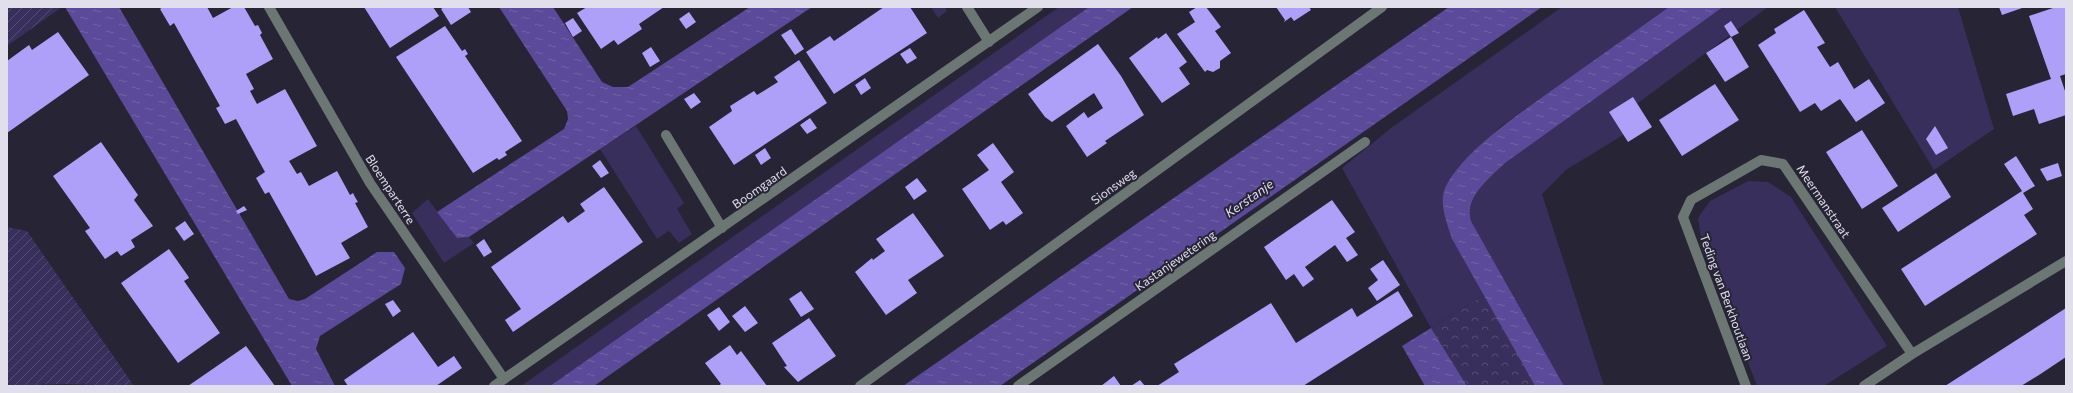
<svg xmlns="http://www.w3.org/2000/svg" width="2073" height="393" viewBox="0 0 2073 393" font-family="Commissioner,sans-serif">
<style>
.grass{fill:#382f5c}
.forest{fill:url(#forest-crowns)}
.garden{fill:url(#garden-furrows)}
.water{fill:url(#water-ripples)}
.building{fill:#ae9ff8}
.lines{fill:none;stroke-linecap:round;stroke-linejoin:round}
.minor{stroke:#6c7672;stroke-width:10}
.labels{text-anchor:middle;dominant-baseline:central;stroke-width:4;stroke-linejoin:round;paint-order:stroke}
.street-label{font-size:12px;fill:#e0dfeb;stroke:#262435}
.water-label{font-size:13px;font-style:italic;fill:#e0ddf5;stroke:#262435}
</style>
<defs>
<pattern id="forest-crowns" width="20" height="18" patternUnits="userSpaceOnUse"><rect width="20" height="18" fill="#382f5c"/><path d="M2 6a3 3 0 1 1 6 0M12 15a3 3 0 1 1 6 0" fill="none" stroke="#544d74"/></pattern>
<pattern id="garden-furrows" width="10" height="10" patternUnits="userSpaceOnUse"><rect width="10" height="10" fill="#382f5c"/><path d="M-1 1l2-2M0 10L10 0M9 11l2-2" fill="none" stroke="#544d74"/></pattern>
<pattern id="water-ripples" width="26" height="14" patternUnits="userSpaceOnUse"><rect width="26" height="14" fill="#5b4999"/><path d="M2 4q2-2 4 0t4 0M15 11q2-2 4 0t4 0" fill="none" stroke="#7263a7"/></pattern>
</defs>
<rect width="100%" height="100%" fill="#262435"/>
<path class="grass" d="M 931,7 L 945,7 L 947,11 L 938,18 Z
M 1059,7 L 1089,7 L 550,386 L 521,386 Z
M 1562,7 L 1669,7 L 1500,127 L 1465,161 L 1447,184 L 1452,239 L 1484,295 L 1431,328 L 1342,168 L 1391,128 Z
M 1723,7 L 1768,7 L 1619,117 L 1628,132 L 1566,170 L 1542,194 L 1604,386 L 1564,386 L 1471,221 C 1464,197 1489,179 1505,163 Z
M 1835,7 L 1958,7 L 1994,129 L 1934,170 Z
M 636,126 L 684,203 L 677,209 L 692,234 L 679,243 L 669,231 L 657,239 L 600,149 Z
M 1748,181 L 1768,182 L 1791,197 L 1887,346 L 1824,386 L 1757,386 L 1701,238 L 1698,218 L 1710,201 Z
M 428,199 L 457,238 L 469,237 L 474,243 L 444,263 L 412,213 Z"/>
<path class="forest" d="M 1484,295 L 1535,386 L 1467,386 L 1431,328 Z"/>
<path class="garden" d="M 7,7 L 62,7 L 7,46 Z
M 7,227 L 27,231 L 134,386 L 65,384 L 7,386 Z"/>
<path class="water" d="M 65,7 L 119,7 L 289,299 L 298,301 L 305,299 L 377,252 L 394,252 L 405,268 L 401,284 L 320,336 L 316,349 L 335,386 L 292,386 Z
M 499,7 L 553,7 L 602,82 L 613,87 L 628,87 L 750,7 L 812,7 L 469,237 L 457,238 L 437,212 L 564,129 L 568,119 L 567,111 Z
M 1089,7 L 1133,7 L 594,386 L 550,386 Z
M 1449,7 L 1542,7 L 1000,386 L 903,386 Z
M 1669,7 L 1723,7 L 1505,163 C 1489,179 1464,197 1471,221 L 1564,386 L 1535,386 L 1452,239 C 1447,222 1437,201 1447,184 C 1468,147 1522,112 1555,88 C 1593,61 1631,34 1669,7 Z
M 1431,328 L 1467,386 L 1425,386 L 1402,346 Z"/>
<path class="building" d="M 163,7 L 207,7 L 213,18 L 233,7 L 244,7 L 255,26 L 258,25 L 262,33 L 260,35 L 273,59 L 246,74 L 254,89 L 250,91 L 257,104 L 285,89 L 317,146 L 289,161 L 297,174 L 301,172 L 309,186 L 337,171 L 350,195 L 353,193 L 355,197 L 358,202 L 355,203 L 368,227 L 341,243 L 350,258 L 316,276 L 269,192 L 265,194 L 256,178 L 265,172 L 236,119 L 225,124 L 216,108 L 220,106 L 174,23 L 170,26 L 160,9 Z
M 364,7 L 433,7 L 439,16 L 390,48 Z
M 444,7 L 468,7 L 471,12 L 451,25 L 441,9 Z
M 587,7 L 664,7 L 639,24 L 642,29 L 618,45 L 614,40 L 601,49 L 577,13 Z
M 884,7 L 910,7 L 927,33 L 834,94 L 806,52 L 830,36 L 834,41 Z
M 1197,7 L 1206,7 L 1221,27 L 1215,31 L 1231,53 L 1220,61 L 1220,68 L 1213,72 L 1207,70 L 1205,72 L 1177,34 L 1195,22 L 1189,12 Z
M 1276,7 L 1309,7 L 1311,10 L 1294,21 L 1291,17 L 1284,22 L 1285,20 Z
M 1999,7 L 2025,7 L 2002,15 Z
M 2056,7 L 2066,7 L 2066,74 L 2060,76 L 2066,94 L 2066,115 L 2039,124 L 2034,109 L 2013,116 L 2006,94 L 2051,79 L 2029,16 Z
M 1804,10 L 1825,43 L 1817,47 L 1830,67 L 1838,62 L 1854,89 L 1869,79 L 1885,103 L 1856,122 L 1840,99 L 1821,111 L 1815,103 L 1800,112 L 1758,45 L 1776,33 L 1774,29 Z
M 689,12 L 696,22 L 686,29 L 679,19 Z
M 573,18 L 582,31 L 573,37 L 565,23 Z
M 1731,21 L 1739,33 L 1731,37 L 1724,26 Z
M 445,26 L 462,51 L 465,49 L 468,54 L 465,56 L 522,141 L 505,152 L 507,155 L 499,160 L 497,158 L 473,173 L 396,57 Z
M 791,29 L 804,49 L 795,55 L 781,35 Z
M 58,32 L 89,75 L 7,133 L 7,61 L 29,45 L 32,50 Z
M 1166,33 L 1187,62 L 1179,68 L 1190,84 L 1162,103 L 1129,58 L 1157,37 L 1158,39 Z
M 1731,37 L 1749,67 L 1725,82 L 1706,53 Z
M 1098,44 L 1121,76 L 1144,115 L 1105,141 L 1107,143 L 1087,157 L 1066,126 L 1084,112 L 1088,118 L 1103,108 L 1094,93 L 1052,122 L 1045,117 L 1028,94 Z
M 651,47 L 660,61 L 650,67 L 642,53 Z
M 910,48 L 917,58 L 907,64 L 900,54 Z
M 799,60 L 827,103 L 734,165 L 709,127 L 732,111 L 730,106 L 754,91 L 757,95 L 778,82 L 774,77 Z
M 865,78 L 871,88 L 861,95 L 855,85 Z
M 1715,84 L 1739,120 L 1682,156 L 1659,120 Z
M 694,93 L 701,102 L 691,109 L 684,99 Z
M 1633,97 L 1652,127 L 1628,142 L 1609,112 Z
M 810,118 L 817,128 L 807,134 L 800,125 Z
M 1935,126 L 1948,148 L 1936,155 L 1926,139 Z
M 1862,130 L 1898,186 L 1862,209 L 1826,152 Z
M 101,142 L 138,195 L 134,200 L 153,226 L 131,240 L 135,247 L 121,256 L 117,251 L 105,259 L 85,231 L 90,228 L 53,176 Z
M 993,143 L 1014,172 L 1001,182 L 1023,213 L 1006,225 L 1003,221 L 990,230 L 962,189 L 989,170 L 977,155 Z
M 765,148 L 771,158 L 761,165 L 755,155 Z
M 2016,156 L 2035,186 L 2023,193 L 2033,209 L 2024,215 L 2037,234 L 1925,306 L 1901,269 L 2022,191 L 2004,164 Z
M 600,160 L 609,173 L 601,178 L 592,166 Z
M 2058,163 L 2062,176 L 2047,181 L 2040,169 Z
M 1936,173 L 1951,197 L 1898,232 L 1882,208 Z
M 917,178 L 927,191 L 914,200 L 905,187 Z
M 604,187 L 643,242 L 513,332 L 505,320 L 521,309 L 491,267 L 563,216 L 568,223 L 585,211 L 580,204 Z
M 1332,200 L 1355,232 L 1346,238 L 1358,255 L 1347,262 L 1335,245 L 1305,267 L 1314,279 L 1303,287 L 1294,274 L 1286,280 L 1264,247 Z
M 244,206 L 247,210 L 238,214 L 236,211 Z
M 913,213 L 944,256 L 908,280 L 917,293 L 886,315 L 855,272 L 872,258 L 873,260 L 885,251 L 876,239 Z
M 185,221 L 194,234 L 184,241 L 175,228 Z
M 484,239 L 492,252 L 484,257 L 476,245 Z
M 169,249 L 188,276 L 189,278 L 184,281 L 220,333 L 178,363 L 121,283 Z
M 1383,260 L 1400,285 L 1377,301 L 1368,288 L 1378,280 L 1370,269 Z
M 801,291 L 814,309 L 801,317 L 789,299 Z
M 1398,291 L 1413,316 L 1303,386 L 1157,386 L 1179,372 L 1174,364 L 1271,303 L 1296,343 L 1352,308 L 1357,317 Z
M 393,300 L 401,311 L 393,317 L 385,304 Z
M 745,306 L 758,323 L 745,332 L 732,316 Z
M 719,307 L 730,322 L 719,331 L 707,315 Z
M 2066,308 L 2066,357 L 2039,375 L 2021,386 L 1945,386 Z
M 809,318 L 836,356 L 798,382 L 784,367 L 787,366 L 772,343 Z
M 413,332 L 438,367 L 454,356 L 462,368 L 436,386 L 348,386 L 344,380 Z
M 730,345 L 737,355 L 741,351 L 767,386 L 718,386 L 721,384 L 705,363 Z
M 246,346 L 275,386 L 188,386 Z
M 1114,376 L 1121,386 L 1101,386 Z
M 1140,380 L 1145,386 L 1131,386 Z"/>
<g class="lines">
<path class="minor" d="M 269,7 L 370,183 L 504,379
M 967,7 L 989,42
M 666,135 L 722,228
M 494,386 L 1038,7
M 860,386 L 1382,7
M 1018,386 L 1365,142
M 1746,386 L 1683,217 L 1691,200 L 1761,160 L 1783,164 L 1912,354
M 1864,386 L 1912,354 L 2066,261"/>
</g>
<g class="labels">
<g class="street-label">
<text transform="translate(1113 186) rotate(-36)">Sionsweg</text>
<text transform="translate(759 187) rotate(-35)">Boomgaard</text>
<text transform="translate(391 189) rotate(57)">Bloemparterre</text>
<text transform="translate(1824 201) rotate(56)">Meermanstraat</text>
<text transform="translate(1175 260) rotate(-35)">Kastanjewetering</text>
<text transform="translate(1727 297) rotate(70)">Teding van Berkhoutlaan</text>
</g>
<g class="water-label">
<text transform="translate(1249 198) rotate(-35)">Kerstanje</text>
</g>
</g>
<rect width="2073" height="393" fill="none" stroke="#e0dfeb" stroke-width="16"/>
</svg>
